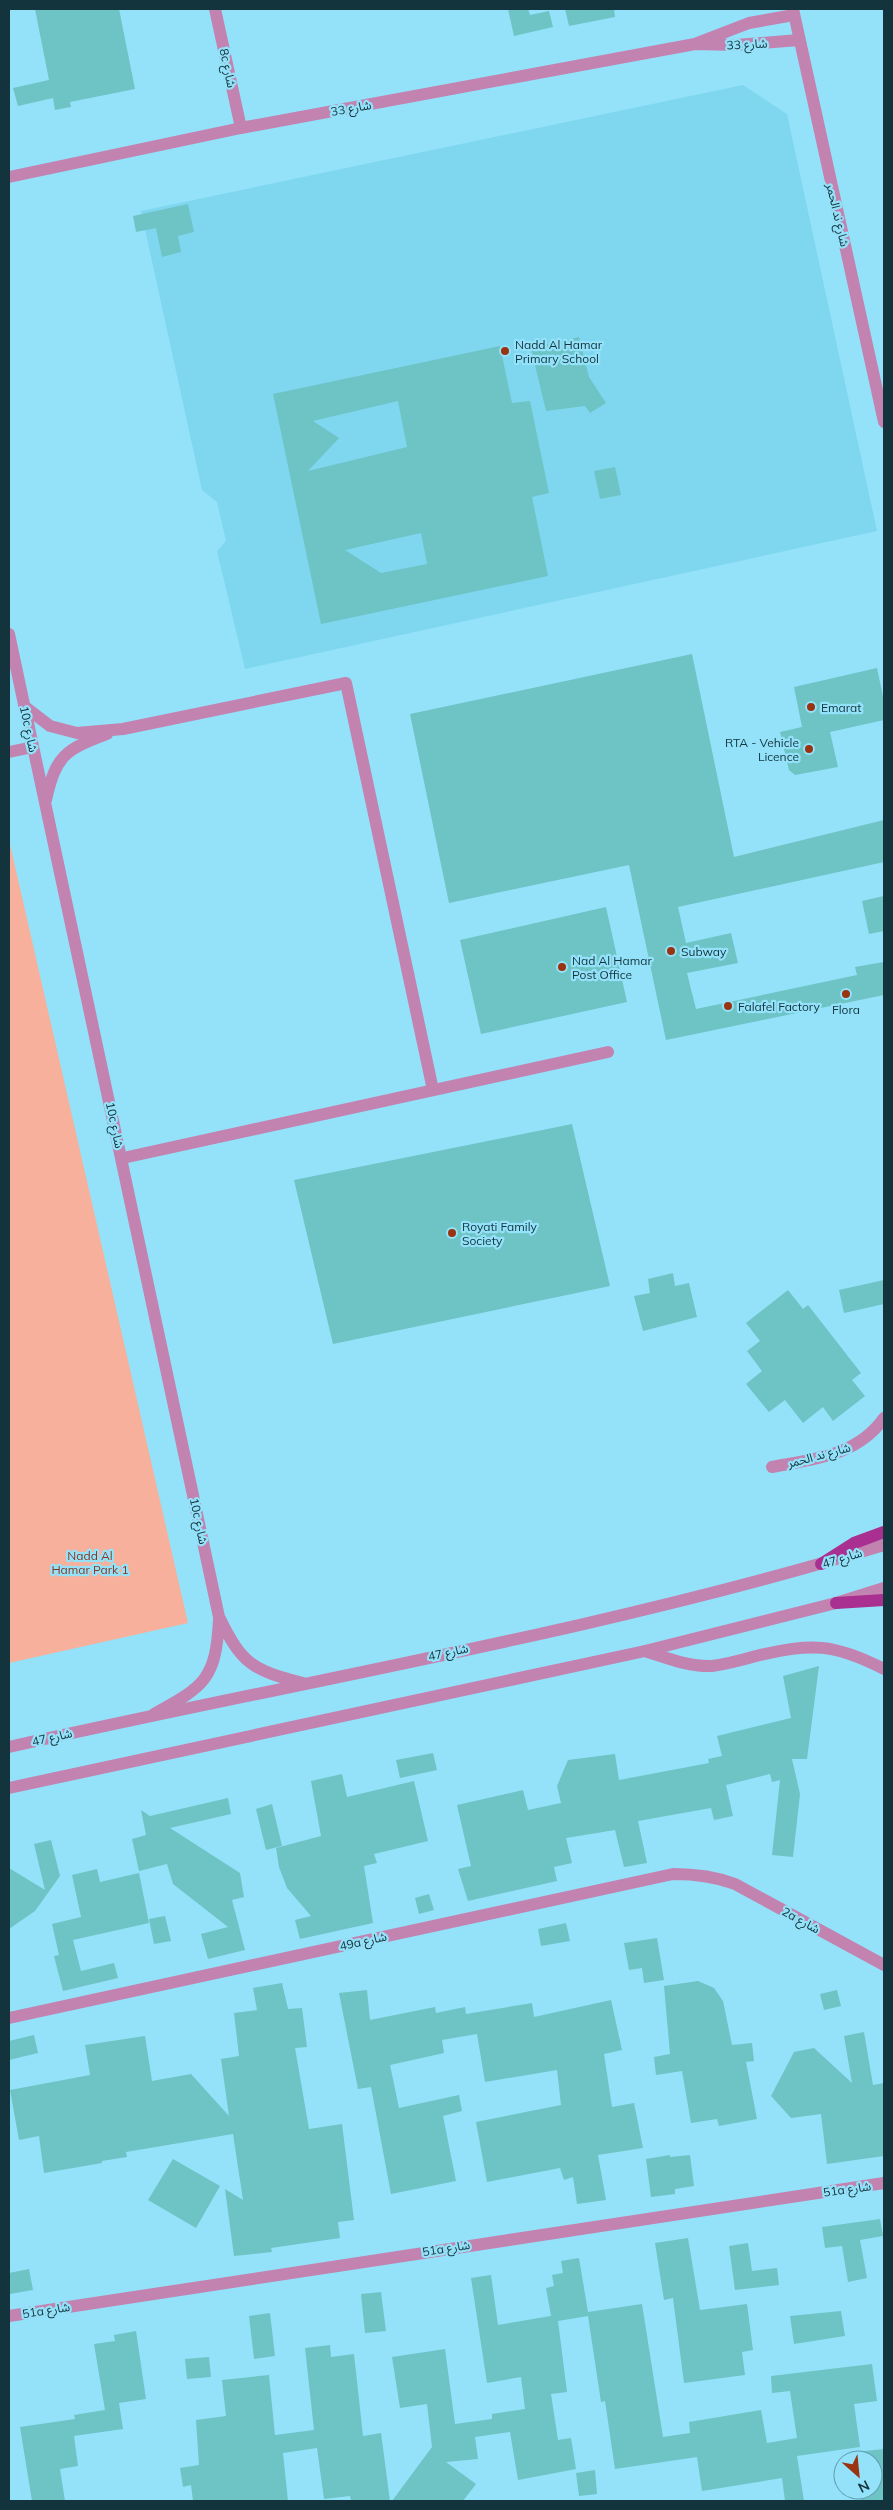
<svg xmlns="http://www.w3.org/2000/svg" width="893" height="2510" viewBox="0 0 893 2510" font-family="Mulish,'Noto Sans Arabic',sans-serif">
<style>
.built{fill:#7ed7ef}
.green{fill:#f6b09b}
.building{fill:#6ec3c5;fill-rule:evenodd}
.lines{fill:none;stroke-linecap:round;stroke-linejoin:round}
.minor{stroke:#c383b1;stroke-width:12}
.tertiary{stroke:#c383b1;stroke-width:12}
.primary{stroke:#a93090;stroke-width:12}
.poi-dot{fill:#9a3310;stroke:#94e2f9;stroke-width:2}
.labels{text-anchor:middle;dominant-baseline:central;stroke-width:4.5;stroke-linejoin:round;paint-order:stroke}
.street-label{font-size:12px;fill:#13343d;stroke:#94e2f9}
.poi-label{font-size:12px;fill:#13343d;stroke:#94e2f9;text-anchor:start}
.park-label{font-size:12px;fill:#86371f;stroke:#94e2f9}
</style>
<rect width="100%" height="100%" fill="#94e2f9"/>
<path class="built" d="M 743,85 L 787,114 L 877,531 L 245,669 L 217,551 L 226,541 L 217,502 L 202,490 L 141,211 Z"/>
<path class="green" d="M 9,840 L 188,1623 L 9,1663 Z"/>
<path class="building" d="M 35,9 L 119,9 L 135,89 L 70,102 L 71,107 L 55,110 L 53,98 L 18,106 L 13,88 L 49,80 Z
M 508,9 L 528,9 L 530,15 L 549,11 L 553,27 L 514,36 Z
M 565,9 L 614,9 L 615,17 L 569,26 Z
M 188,204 L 194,232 L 178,236 L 181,252 L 162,257 L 156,228 L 136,232 L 133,216 Z
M 579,337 L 589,377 L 606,403 L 590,413 L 585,406 L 546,411 L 531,348 Z
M 500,346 L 512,403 L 530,401 L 549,493 L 532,497 L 548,576 L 321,624 L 273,394 ZM 398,401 L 407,447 L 308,471 L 339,438 L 313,421 ZM 421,533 L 427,564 L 381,573 L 345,550 Z
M 615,467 L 621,495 L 600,499 L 594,471 Z
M 692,654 L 734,857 L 884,820 L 884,862 L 678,907 L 686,943 L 731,933 L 738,963 L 687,973 L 696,1009 L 857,975 L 855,967 L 884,962 L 884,995 L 666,1040 L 629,865 L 449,903 L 410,714 Z
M 877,668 L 884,701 L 884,720 L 830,732 L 838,767 L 795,775 L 789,770 L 780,732 L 802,727 L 794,687 Z
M 884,896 L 884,931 L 869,934 L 862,901 Z
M 606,907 L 627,1002 L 481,1034 L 460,940 Z
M 572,1124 L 610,1286 L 333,1344 L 294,1180 Z
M 673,1273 L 675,1286 L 689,1283 L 697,1317 L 643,1331 L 634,1296 L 650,1293 L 648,1279 Z
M 884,1280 L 884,1304 L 844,1313 L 839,1290 Z
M 788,1290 L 803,1309 L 808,1305 L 861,1373 L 852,1380 L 865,1396 L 833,1421 L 823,1407 L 803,1423 L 785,1400 L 769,1412 L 746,1384 L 762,1371 L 747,1351 L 760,1341 L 746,1323 Z
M 819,1666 L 807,1759 L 792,1759 L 800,1794 L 793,1857 L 772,1855 L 780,1780 L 772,1782 L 770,1774 L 726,1785 L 733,1816 L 714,1820 L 711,1808 L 638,1821 L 647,1863 L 624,1867 L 615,1830 L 566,1838 L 572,1863 L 554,1867 L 557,1881 L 468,1901 L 458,1869 L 471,1866 L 457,1805 L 523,1790 L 528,1810 L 561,1803 L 557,1786 L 568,1760 L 615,1754 L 619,1780 L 709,1763 L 708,1759 L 722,1756 L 717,1736 L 791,1718 L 783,1676 Z
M 433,1753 L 437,1770 L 400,1778 L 396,1760 Z
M 342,1774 L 347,1797 L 414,1781 L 428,1841 L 374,1854 L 377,1863 L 364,1866 L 373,1923 L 300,1939 L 295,1920 L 311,1916 L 287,1888 L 279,1867 L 276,1848 L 321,1836 L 311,1781 Z
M 228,1798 L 231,1814 L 170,1828 L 240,1873 L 244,1897 L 232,1900 L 245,1950 L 208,1959 L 201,1934 L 228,1927 L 173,1884 L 167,1864 L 139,1871 L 132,1839 L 146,1835 L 141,1810 L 150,1816 Z
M 272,1804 L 282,1846 L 266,1850 L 256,1809 Z
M 51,1840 L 60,1876 L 35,1911 L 9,1929 L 9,1868 L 45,1890 L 34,1844 Z
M 97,1869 L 100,1882 L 139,1873 L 149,1923 L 73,1940 L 81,1971 L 114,1963 L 118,1978 L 63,1991 L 54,1956 L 59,1955 L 52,1924 L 81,1917 L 72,1875 Z
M 429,1894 L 434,1910 L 419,1914 L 415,1898 Z
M 165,1916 L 171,1941 L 154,1944 L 149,1919 Z
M 566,1923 L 570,1941 L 541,1946 L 538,1929 Z
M 657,1938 L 664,1980 L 644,1983 L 642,1968 L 629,1970 L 624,1943 Z
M 698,1981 L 714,1988 L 723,2001 L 732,2045 L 752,2043 L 754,2061 L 746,2062 L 757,2119 L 719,2126 L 717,2119 L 691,2123 L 682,2071 L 656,2075 L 654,2057 L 670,2054 L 664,1986 Z
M 282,1983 L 288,2009 L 302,2008 L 307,2047 L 295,2048 L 309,2129 L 342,2124 L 354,2220 L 338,2222 L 340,2238 L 271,2248 L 272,2252 L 234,2256 L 225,2189 L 243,2200 L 233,2134 L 126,2152 L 127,2157 L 102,2161 L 102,2163 L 44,2173 L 39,2136 L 19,2140 L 10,2090 L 90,2075 L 85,2045 L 145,2036 L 152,2081 L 191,2074 L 229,2116 L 221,2059 L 239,2056 L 234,2013 L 257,2010 L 253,1988 Z
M 367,1990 L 370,2020 L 435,2007 L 436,2013 L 465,2007 L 466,2014 L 532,2003 L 534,2017 L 611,2000 L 622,2050 L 604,2054 L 612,2107 L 634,2103 L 643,2148 L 598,2155 L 606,2200 L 577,2204 L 573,2177 L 564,2180 L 560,2168 L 487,2182 L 476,2122 L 561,2105 L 557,2070 L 485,2082 L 477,2034 L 442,2040 L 444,2053 L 390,2065 L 399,2108 L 459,2095 L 462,2111 L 443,2116 L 456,2181 L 391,2194 L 371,2087 L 358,2089 L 339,1993 Z
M 837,1990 L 841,2006 L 824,2010 L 820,1994 Z
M 864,2032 L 873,2085 L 884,2083 L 884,2156 L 827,2164 L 821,2114 L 791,2118 L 771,2096 L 794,2052 L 814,2048 L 852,2083 L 844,2036 Z
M 34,2035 L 38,2053 L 9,2060 L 9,2041 Z
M 670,2155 L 670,2157 L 690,2155 L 694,2186 L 675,2189 L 675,2194 L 651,2197 L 646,2159 Z
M 173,2159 L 220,2186 L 196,2228 L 148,2200 Z
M 880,2219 L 883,2236 L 860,2240 L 867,2278 L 848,2282 L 842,2246 L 825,2248 L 822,2227 Z
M 688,2238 L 700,2310 L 747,2304 L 753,2350 L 742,2352 L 745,2375 L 684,2383 L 673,2298 L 664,2300 L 655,2243 Z
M 748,2243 L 752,2271 L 777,2268 L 779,2285 L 735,2290 L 729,2246 Z
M 579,2258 L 588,2312 L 642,2304 L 663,2437 L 690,2433 L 689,2422 L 761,2410 L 767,2443 L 797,2438 L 790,2391 L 772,2393 L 771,2376 L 872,2364 L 877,2401 L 854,2404 L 860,2447 L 797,2456 L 804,2501 L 785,2501 L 782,2478 L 702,2491 L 697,2457 L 615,2469 L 605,2401 L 601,2402 L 588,2316 L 558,2321 L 567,2392 L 551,2394 L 558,2440 L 571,2438 L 576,2469 L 518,2480 L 510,2432 L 475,2437 L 478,2459 L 446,2462 L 476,2484 L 463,2501 L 392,2501 L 432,2447 L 427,2404 L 400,2408 L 392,2357 L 445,2349 L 455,2424 L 492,2419 L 492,2414 L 525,2409 L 521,2377 L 487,2383 L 471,2278 L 491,2275 L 498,2325 L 551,2316 L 546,2288 L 554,2286 L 552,2275 L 563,2273 L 561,2261 Z
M 29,2269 L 33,2290 L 10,2294 L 9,2273 Z
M 381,2292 L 386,2331 L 365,2333 L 361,2294 Z
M 841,2311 L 845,2336 L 794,2344 L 790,2316 Z
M 270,2313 L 275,2356 L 254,2359 L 249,2316 Z
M 136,2331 L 146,2399 L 119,2403 L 123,2429 L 74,2436 L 78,2466 L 60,2469 L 65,2501 L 32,2501 L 20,2427 L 75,2419 L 74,2415 L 105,2410 L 94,2344 L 115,2341 L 114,2335 Z
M 330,2345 L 331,2357 L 354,2354 L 363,2436 L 381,2433 L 390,2501 L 351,2501 L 350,2496 L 324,2499 L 317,2448 L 283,2453 L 288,2501 L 193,2501 L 191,2485 L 183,2487 L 180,2468 L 199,2465 L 196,2420 L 226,2416 L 222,2380 L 269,2375 L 275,2435 L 314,2430 L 305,2348 Z
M 209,2357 L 211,2377 L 187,2379 L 185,2359 Z
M 884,2449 L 884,2501 L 861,2501 L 860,2490 L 873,2490 L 873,2460 L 857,2460 L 856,2452 Z
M 595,2470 L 597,2494 L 579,2496 L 576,2473 Z"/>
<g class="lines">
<path class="minor" d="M 215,9 L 241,128
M 793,9 L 884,422
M 697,43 L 749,23 L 794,15
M 9,177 L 241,128 L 695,44 L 736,45 L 799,40
M 9,634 L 219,1617 C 242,1664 252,1670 303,1683
M 24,706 L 50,726 L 77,733 L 123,729 L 346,683 L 433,1090
M 9,752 L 33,747
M 46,800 C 56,755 65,750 107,734
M 123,1158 L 608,1052
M 772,1467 C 814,1459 857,1456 884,1418
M 645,1651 C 667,1658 689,1667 712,1666 C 727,1664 742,1660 756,1656 C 812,1643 833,1643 884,1669
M 154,1714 C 205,1686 216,1679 219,1619
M 9,2018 L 673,1874 C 695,1874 714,1876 735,1884 L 884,1965
M 9,2316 L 884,2183"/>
<path class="tertiary" d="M 9,1747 C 301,1681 598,1632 884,1545
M 9,1788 L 645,1651 L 836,1603 L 884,1588"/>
<path class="primary" d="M 821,1564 L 854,1543 L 884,1532
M 836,1603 L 884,1600"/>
</g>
<g class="poi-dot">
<circle cx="505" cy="351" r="5"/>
<circle cx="811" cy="707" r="5"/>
<circle cx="809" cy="749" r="5"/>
<circle cx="671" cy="951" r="5"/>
<circle cx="562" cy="967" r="5"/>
<circle cx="846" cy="994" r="5"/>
<circle cx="728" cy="1006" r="5"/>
<circle cx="452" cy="1233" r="5"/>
</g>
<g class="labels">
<g class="street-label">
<text transform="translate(747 44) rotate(-3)">شارع 33</text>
<text transform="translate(228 68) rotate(78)">8c شارع</text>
<text transform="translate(351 108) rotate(-10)">شارع 33</text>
<text transform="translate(838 215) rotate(77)">شارع ند الحمر</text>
<text transform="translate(29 729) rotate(78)">10c شارع</text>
<text transform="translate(115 1125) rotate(78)">10c شارع</text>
<text transform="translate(819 1455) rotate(-15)">شارع ند الحمر</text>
<text transform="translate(199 1521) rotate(78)">10c شارع</text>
<text transform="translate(842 1558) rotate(-17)">شارع 47</text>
<text transform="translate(448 1652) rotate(-12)">شارع 47</text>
<text transform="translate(52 1737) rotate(-13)">شارع 47</text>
<text transform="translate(801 1920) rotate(29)">2a شارع</text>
<text transform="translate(363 1941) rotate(-12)">49a شارع</text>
<text transform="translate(847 2189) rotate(-8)">51a شارع</text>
<text transform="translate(446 2248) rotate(-9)">51a شارع</text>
<text transform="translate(46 2310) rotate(-9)">51a شارع</text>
</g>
<g class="poi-label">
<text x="515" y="344">Nadd Al Hamar<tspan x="515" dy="14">Primary School</tspan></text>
<text x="821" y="707">Emarat</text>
<text x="799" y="742" text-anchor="end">RTA - Vehicle<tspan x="799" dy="14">Licence</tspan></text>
<text x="681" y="951">Subway</text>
<text x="572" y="960">Nad Al Hamar<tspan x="572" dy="14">Post Office</tspan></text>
<text x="738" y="1006">Falafel Factory</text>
<text x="846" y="1009" text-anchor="middle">Flora</text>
<text x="462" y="1226">Royati Family<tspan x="462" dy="14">Society</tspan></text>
</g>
<g class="park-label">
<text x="90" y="1555">Nadd Al<tspan x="90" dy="14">Hamar Park 1</tspan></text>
</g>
</g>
<rect width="893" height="2510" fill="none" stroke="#13343d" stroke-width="20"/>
<g transform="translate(858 2475) rotate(153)"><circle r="24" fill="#94e2f9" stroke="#609cae"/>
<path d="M0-4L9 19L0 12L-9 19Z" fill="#9a3310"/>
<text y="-8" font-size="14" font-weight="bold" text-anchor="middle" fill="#13343d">N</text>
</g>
</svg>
